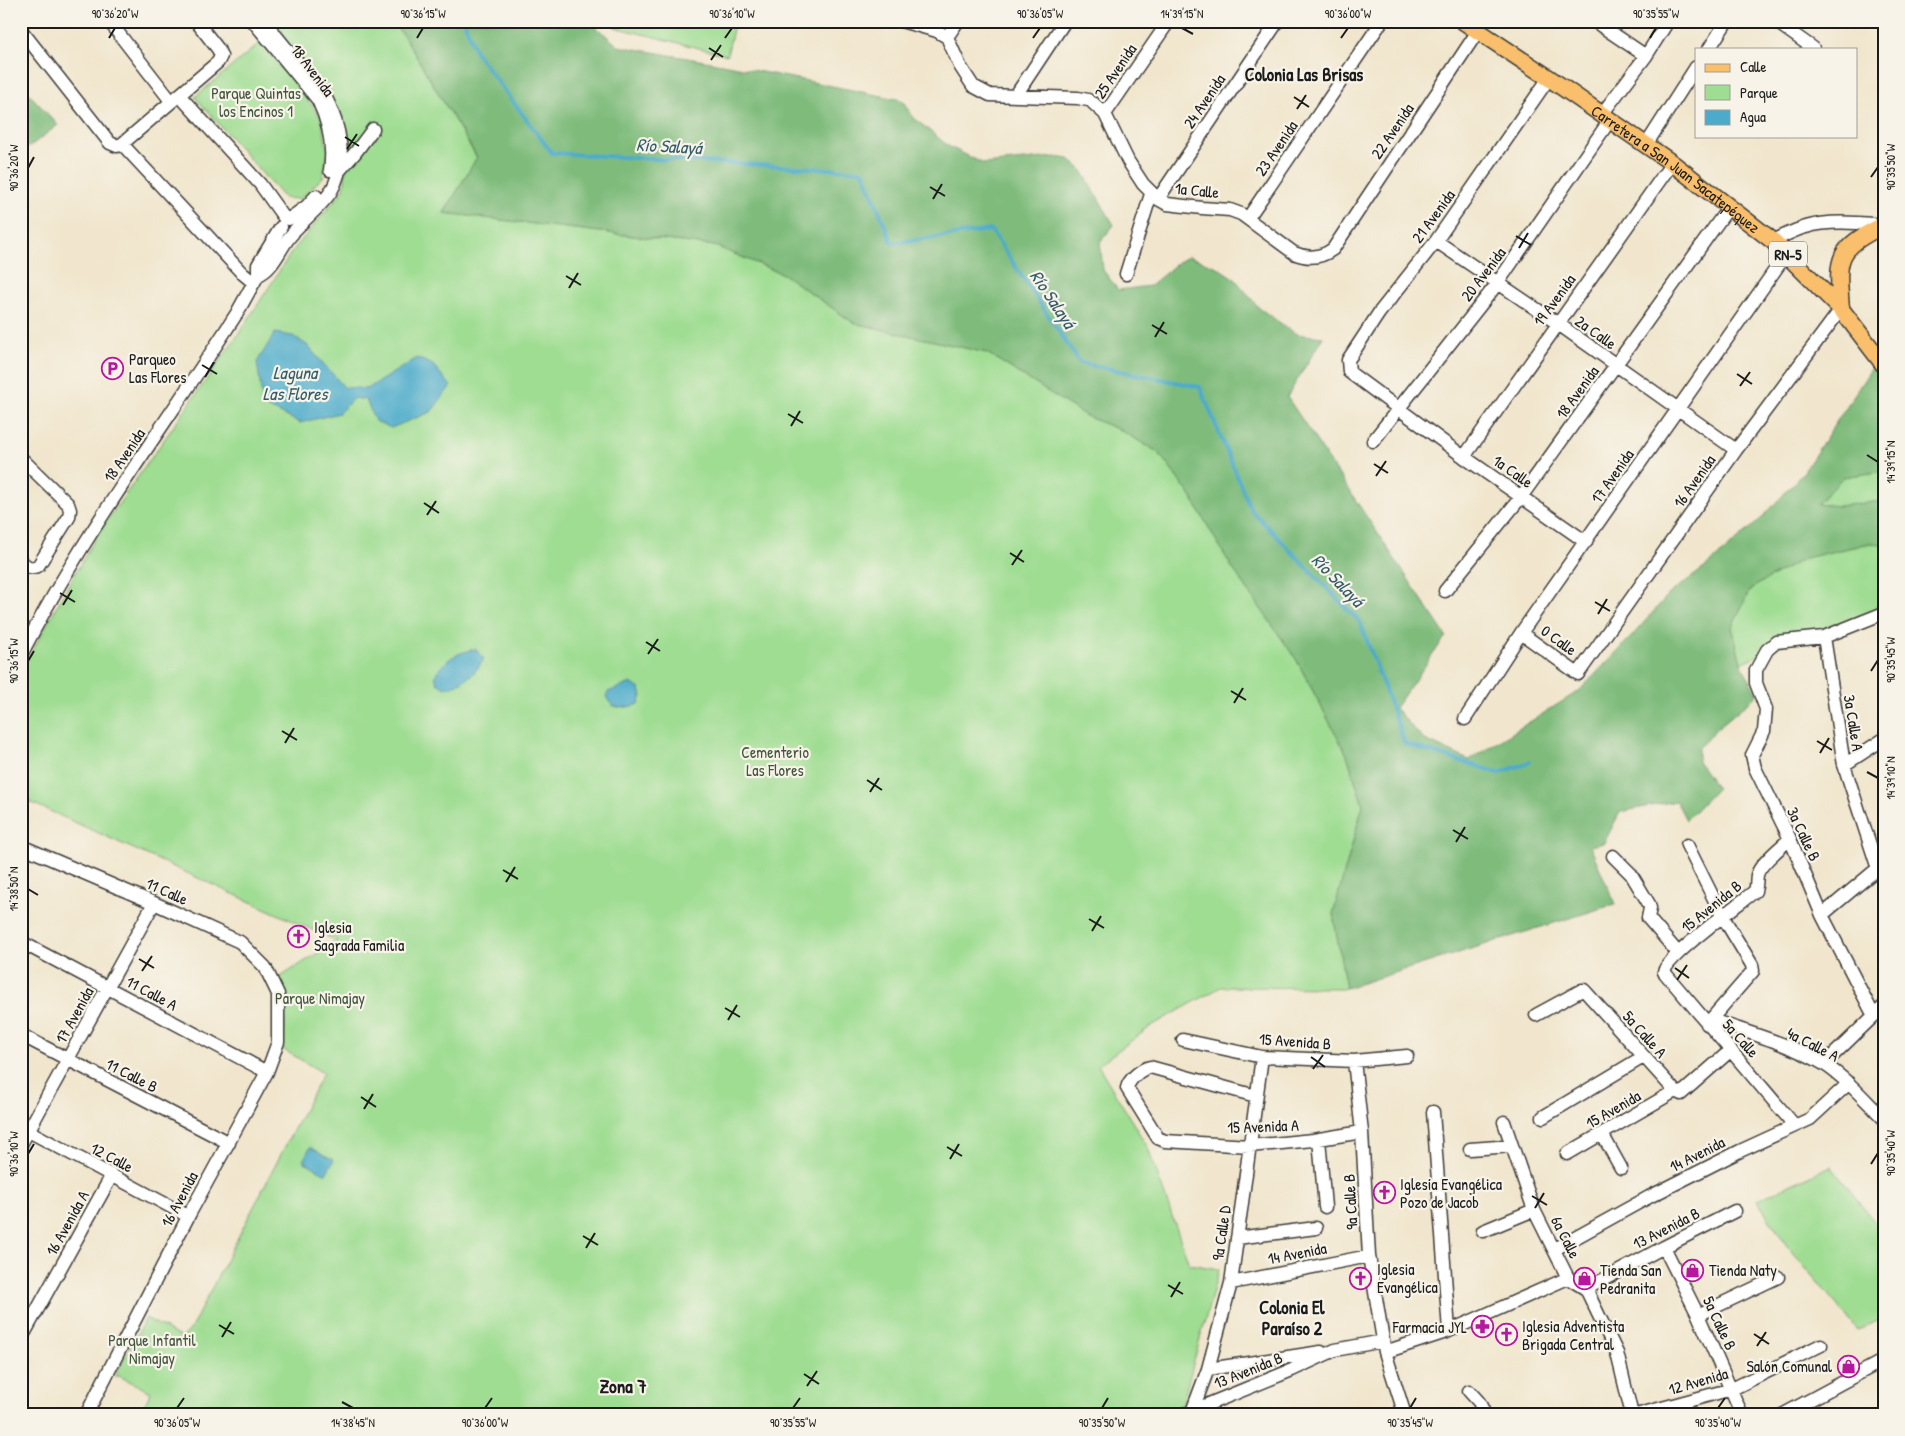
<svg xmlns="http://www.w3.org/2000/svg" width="1905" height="1436" viewBox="0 0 1905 1436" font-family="'Patrick Hand',sans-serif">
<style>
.green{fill:#9fdd92;stroke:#5e7c57}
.forest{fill:#7fbc7c;stroke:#4e6c4c}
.water{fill:#4cabcb;stroke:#346474}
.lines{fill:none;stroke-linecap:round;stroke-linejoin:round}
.stream{stroke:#4cabcb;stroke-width:4}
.minor-casing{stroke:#3c3a37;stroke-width:15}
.major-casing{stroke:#3c3a37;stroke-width:19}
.minor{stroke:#fff;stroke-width:12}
.major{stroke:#f9bf6c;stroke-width:16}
.ticks{fill:none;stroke:#1c1c1c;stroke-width:2}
.labels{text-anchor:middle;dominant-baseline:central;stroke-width:4.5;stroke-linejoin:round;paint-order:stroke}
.shield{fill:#f7f3e8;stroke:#5e5c59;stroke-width:1}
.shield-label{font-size:15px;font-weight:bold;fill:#1c1c1c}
.street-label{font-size:16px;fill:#1c1c1c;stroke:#f7f3e8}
.park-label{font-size:16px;fill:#43563f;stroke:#f7f3e8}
.poi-label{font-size:16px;fill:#1c1c1c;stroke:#f7f3e8;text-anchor:start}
.neighbourhood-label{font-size:18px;font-weight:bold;fill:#1c1c1c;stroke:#f7f3e8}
.water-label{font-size:18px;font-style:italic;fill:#325c6b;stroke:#f7f3e8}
.quarter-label{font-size:19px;font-weight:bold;fill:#1c1c1c;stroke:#f7f3e8}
.neatline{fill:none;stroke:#1c1c1c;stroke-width:2}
.ticks-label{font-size:12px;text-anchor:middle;fill:#1c1c1c}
</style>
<rect width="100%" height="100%" fill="#f7f3e8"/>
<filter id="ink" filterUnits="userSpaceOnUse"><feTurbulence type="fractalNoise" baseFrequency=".02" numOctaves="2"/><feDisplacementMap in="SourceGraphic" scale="10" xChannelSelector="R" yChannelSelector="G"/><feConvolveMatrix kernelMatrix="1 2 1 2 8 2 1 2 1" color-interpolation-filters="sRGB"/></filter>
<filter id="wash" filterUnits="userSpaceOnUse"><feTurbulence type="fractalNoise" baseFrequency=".0096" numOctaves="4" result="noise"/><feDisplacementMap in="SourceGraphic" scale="20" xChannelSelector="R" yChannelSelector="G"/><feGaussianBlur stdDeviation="1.12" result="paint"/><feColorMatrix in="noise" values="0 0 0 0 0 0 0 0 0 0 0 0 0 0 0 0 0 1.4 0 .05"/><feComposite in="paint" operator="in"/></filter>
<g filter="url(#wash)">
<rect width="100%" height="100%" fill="#f1e6cd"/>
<path class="green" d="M 266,21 L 391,21 L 404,36 L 477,158 L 444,213 L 715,246 L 783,274 L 854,323 L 987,353 L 1086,416 L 1120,430 L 1158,452 L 1190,495 L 1231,566 L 1296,659 L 1347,755 L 1363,805 L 1333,914 L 1346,988 L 1221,987 L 1153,1025 L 1098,1065 L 1148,1148 L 1189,1264 L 1219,1269 L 1182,1405 L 1161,1415 L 139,1415 L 151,1392 L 119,1376 L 115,1376 L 146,1318 L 182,1338 L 190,1330 L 323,1073 L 281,1048 C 286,1022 287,1005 274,981 L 337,941 L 21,798 L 21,671 L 77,570 L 99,532 L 240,332 L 291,253 L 344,189 L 347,157 Z
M 615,21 L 735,21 L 727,55 L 614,27 Z
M 261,42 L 321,117 L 328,152 L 323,177 L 300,199 L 284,198 L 195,97 Z
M 1884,471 L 1884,501 L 1838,506 L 1816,504 L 1843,477 Z
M 1870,543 L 1884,544 L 1884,607 L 1816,631 L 1741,663 L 1732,627 L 1750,589 L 1805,558 Z
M 1831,1166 L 1884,1234 L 1884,1318 L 1858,1330 L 1787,1246 L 1757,1200 Z"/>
<path class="forest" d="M 391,21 L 590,21 L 618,46 L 722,64 L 902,100 L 914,118 L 948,146 L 984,164 L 1054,157 L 1069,159 L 1081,169 L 1114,225 L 1100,242 L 1103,270 L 1118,290 L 1150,286 L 1175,265 L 1188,256 L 1217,267 L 1235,279 L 1259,308 L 1296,334 L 1323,337 L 1287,397 L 1446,636 L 1395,708 L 1423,739 L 1469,760 L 1579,691 L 1633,635 L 1669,594 L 1707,566 L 1761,519 L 1803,473 L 1873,366 L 1884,379 L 1884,471 L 1843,477 L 1817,504 L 1838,506 L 1884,501 L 1884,544 L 1870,543 L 1805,558 L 1750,589 L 1732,627 L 1741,663 L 1757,695 L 1716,729 L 1698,749 L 1698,762 L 1717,788 L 1686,820 L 1676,801 L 1620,812 L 1604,843 L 1590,846 L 1615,904 L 1346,988 L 1333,914 L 1363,805 L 1347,755 L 1296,659 L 1231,566 L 1190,495 L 1158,452 L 1120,430 L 1086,416 L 987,353 L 854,323 L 783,274 L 715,246 L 444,213 L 477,157 L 404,36 Z
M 21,85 L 58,125 L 21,153 Z"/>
<path class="water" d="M 275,333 L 293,336 L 307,345 L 344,387 L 367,389 L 417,358 L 433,365 L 451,386 L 431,412 L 391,428 L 375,421 L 366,400 L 354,398 L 339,413 L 300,423 L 263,405 L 257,362 Z
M 476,649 L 484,659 C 475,675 462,684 445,688 L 437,683 L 435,676 C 446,658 456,653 476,649 Z
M 631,683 L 640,689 L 642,696 L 639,704 C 626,708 612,712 606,696 L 608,692 Z
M 310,1147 L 334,1160 L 326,1174 L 303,1161 Z"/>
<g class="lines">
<path class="stream" d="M 464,21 L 476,53 L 552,153 L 863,171 L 892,243 L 991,230 L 1080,363 L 1200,387 L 1251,510 L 1360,622 L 1405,744 L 1499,773 L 1530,762"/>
</g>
</g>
<g filter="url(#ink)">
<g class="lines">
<defs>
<path id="minor" d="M 109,21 L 171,101
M 253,21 L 318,100 C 329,123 334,145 330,170
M 264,21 L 325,96 C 340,125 349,163 330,193 C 321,206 306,218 295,230
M 901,21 L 937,31 L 947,37 L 960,66 L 973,86 L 990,95 L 1078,98 L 1088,100
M 1594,21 L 1646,56
M 1775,21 L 1813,48
M 21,30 L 106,138 L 110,143 L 117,146 L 122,144 L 218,62 L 221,56 L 218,49 L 196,21
M 947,37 L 958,21
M 1709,49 L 1727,21
M 1549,78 L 1436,241 L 1379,313 L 1348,360 L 1349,372 L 1464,457 L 1586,542
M 179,95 L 260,184 L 285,219
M 1016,95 L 1065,21
M 1093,103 L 1105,114 L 1128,161 L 1143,184 L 1158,199 L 1167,204 L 1202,208 L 1230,210 L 1241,214 L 1294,253 C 1308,259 1321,258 1333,249 L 1478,31
M 1105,114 L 1169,21
M 1602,114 L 1646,56 L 1668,21
M 122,144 L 242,273 L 254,283
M 1646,145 L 1696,67
M 339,171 L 355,153 L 373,129
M 1158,199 L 1278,21
M 1248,218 L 1382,21
M 289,219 L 307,206 L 316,196
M 1436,241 L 1557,323 L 1736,450
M 1773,241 C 1784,236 1794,230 1806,227 C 1830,220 1858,223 1884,225
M 1126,274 L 1151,194
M 258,275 C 275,268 280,246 293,233
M 1373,441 L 1497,284 L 1610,120
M 1464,457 L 1672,163
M 21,458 L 68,504 L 70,510 L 69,517 L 38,566 C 30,569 27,567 21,561
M 1445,591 L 1521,497 L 1729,207
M 1521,633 L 1578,674 L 1736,450 L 1841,309
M 1824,637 L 1844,765 L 1878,869
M 21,655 C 82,535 164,427 237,313 L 258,275 L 258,265 L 281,227
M 1465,719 L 1521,633 L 1787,253
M 1844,765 L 1884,739
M 1790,839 C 1782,846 1759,865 1757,875 C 1756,881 1757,885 1755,891 C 1739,904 1667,956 1664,972 L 1795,1126
M 1687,845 L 1723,917 L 1752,965 L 1753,971 L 1707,1024
M 21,846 L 154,903 L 240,942 L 265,967 L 278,994 L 278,1042 L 267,1072 L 190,1213 L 86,1415
M 1613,856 L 1631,874 L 1649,904 L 1650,908 L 1648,918 L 1678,953
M 1822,915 L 1883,864
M 21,942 L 267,1072
M 1536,1015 L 1582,990 L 1584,990 L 1675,1091 L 1681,1094 L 1731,1050
M 1874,1016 L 1822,915 L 1790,839 L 1755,768 L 1752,755 L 1764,731 L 1766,709 L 1756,683 L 1756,670 L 1767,650 L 1776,642 L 1824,637 L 1884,613
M 1712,1020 C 1749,1033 1790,1044 1824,1064 C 1847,1079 1865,1100 1884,1119
M 21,1035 L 229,1143
M 1183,1040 L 1262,1057 L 1354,1061 L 1407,1056
M 1354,1061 L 1362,1132 L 1369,1256 L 1385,1352 L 1405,1415
M 1824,1064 L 1884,1006
M 1256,1096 L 1150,1067 C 1141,1069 1129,1079 1127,1088 L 1158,1138 L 1165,1141 L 1250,1146 L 1313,1140 L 1362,1132
M 1433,1112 L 1449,1331
M 1543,1117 L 1643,1057
M 1504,1122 L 1534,1210 L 1568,1278 L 1586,1289 L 1617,1353 L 1632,1415
M 21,1127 L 188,1216
M 1602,1134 L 1621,1168
M 1319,1139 L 1325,1207
M 21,1144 L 154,903
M 1470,1149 L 1512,1146
M 1567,1154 L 1675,1091
M 1483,1231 L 1534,1210
M 1237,1238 L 1316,1228
M 1664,1247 L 1698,1315 L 1742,1415
M 1555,1249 L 1649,1197 L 1740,1151 L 1810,1119 L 1849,1083
M 1231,1283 L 1369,1256
M 1586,1289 L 1664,1247 L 1735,1211
M 1698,1315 L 1778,1277
M 21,1339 L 112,1175
M 1385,1352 L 1449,1331 L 1568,1278
M 1208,1369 L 1321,1352
M 1469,1391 L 1479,1402 L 1485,1415
M 1182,1415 L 1292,1370 L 1335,1350 L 1383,1341
M 1195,1415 L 1193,1409 L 1208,1369 L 1231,1283 L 1262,1057
M 1636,1415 L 1732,1389 L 1821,1345
M 1782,1415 L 1884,1360"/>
<g id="major">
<path id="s1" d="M 1463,21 L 1549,78 L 1672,163 L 1773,241 L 1841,309 L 1884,365"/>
<path d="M 1841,309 C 1837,258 1835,249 1884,225"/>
</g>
</defs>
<use href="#minor" class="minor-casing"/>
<use href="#major" class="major-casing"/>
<use href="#minor" class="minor"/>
<use href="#major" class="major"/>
</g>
</g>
<path class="ticks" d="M 1182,28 L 1193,34M 109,38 L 115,28M 417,38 L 423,28M 725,38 L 732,28M 1033,38 L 1040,28M 1341,38 L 1348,28M 1650,38 L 1656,28M 709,48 L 723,57M 711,60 L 721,45M 1294,97 L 1309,107M 1297,109 L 1306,95M 345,137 L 359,146M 347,149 L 357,134M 28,168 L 34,157M 1871,177 L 1878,167M 930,187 L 945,196M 933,199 L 942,184M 1516,236 L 1531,245M 1519,248 L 1528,233M 566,276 L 581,285M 569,288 L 578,273M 1152,325 L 1167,334M 1155,337 L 1164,322M 202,365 L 217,374M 1737,374 L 1752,384M 205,377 L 214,362M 1740,386 L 1750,372M 788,414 L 803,423M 791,426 L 800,411M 1867,455 L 1878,462M 1374,464 L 1388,473M 1376,476 L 1386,461M 424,503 L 439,513M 427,515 L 436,501M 1010,553 L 1024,562M 1012,565 L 1022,550M 60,593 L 75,602M 1595,602 L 1610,611M 63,605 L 72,590M 1598,614 L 1607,599M 646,642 L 660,651M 648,654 L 658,639M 28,661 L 34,651M 1871,671 L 1878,660M 1231,691 L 1246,700M 1234,703 L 1243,688M 282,731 L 297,740M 1817,741 L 1832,750M 285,743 L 294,728M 1820,753 L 1829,738M 1867,772 L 1878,778M 867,780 L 882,790M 870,792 L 879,778M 1453,830 L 1468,839M 1456,842 L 1465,827M 503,870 L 518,879M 506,882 L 515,867M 28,889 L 38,895M 1089,919 L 1104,928M 1092,931 L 1101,916M 139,959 L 154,968M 1675,968 L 1689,978M 142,971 L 152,956M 1677,980 L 1687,965M 725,1008 L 740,1017M 728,1020 L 737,1005M 1311,1057 L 1325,1067M 1313,1069 L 1323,1055M 361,1097 L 376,1107M 364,1109 L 373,1094M 947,1147 L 962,1156M 28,1154 L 34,1144M 950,1159 L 959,1144M 1871,1164 L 1878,1153M 1532,1196 L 1547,1205M 1535,1208 L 1544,1193M 583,1236 L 598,1245M 586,1248 L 595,1233M 1168,1285 L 1183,1294M 1171,1297 L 1180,1282M 219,1325 L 234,1334M 1754,1334 L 1769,1344M 222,1337 L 231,1322M 1757,1346 L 1766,1332M 804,1374 L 819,1384M 807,1386 L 817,1371M 342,1402 L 353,1408M 177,1408 L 184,1398M 485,1408 L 492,1398M 793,1408 L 800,1398M 1102,1408 L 1108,1398M 1410,1408 L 1416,1398M 1718,1408 L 1725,1398"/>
<defs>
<symbol id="parking-ring" viewBox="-11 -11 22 22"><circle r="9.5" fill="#f7f3e8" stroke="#b5179e" stroke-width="1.5"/><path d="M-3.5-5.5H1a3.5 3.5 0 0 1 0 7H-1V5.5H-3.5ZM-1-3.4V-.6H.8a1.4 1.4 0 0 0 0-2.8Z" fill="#b5179e"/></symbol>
<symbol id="church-ring" viewBox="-11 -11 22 22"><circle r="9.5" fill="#f7f3e8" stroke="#b5179e" stroke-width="1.5"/><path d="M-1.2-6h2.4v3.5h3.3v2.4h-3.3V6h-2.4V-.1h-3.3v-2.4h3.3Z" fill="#b5179e"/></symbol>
<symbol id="shop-ring" viewBox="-11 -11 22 22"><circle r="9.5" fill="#f7f3e8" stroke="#b5179e" stroke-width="1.5"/><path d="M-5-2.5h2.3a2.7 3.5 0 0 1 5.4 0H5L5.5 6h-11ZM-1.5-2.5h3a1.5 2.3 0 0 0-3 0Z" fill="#b5179e"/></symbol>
<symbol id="pharmacy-ring" viewBox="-11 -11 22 22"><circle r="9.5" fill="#f7f3e8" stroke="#b5179e" stroke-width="1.5"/><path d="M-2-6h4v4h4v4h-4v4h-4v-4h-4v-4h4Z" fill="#b5179e"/></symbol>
</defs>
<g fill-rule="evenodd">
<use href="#parking-ring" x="100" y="356" width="25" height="25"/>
<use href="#church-ring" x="286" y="924" width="25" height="25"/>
<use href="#church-ring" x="1372" y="1180" width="25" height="25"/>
<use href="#shop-ring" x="1680" y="1258" width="25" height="25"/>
<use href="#church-ring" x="1348" y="1266" width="25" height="25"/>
<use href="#shop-ring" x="1572" y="1266" width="25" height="25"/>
<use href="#pharmacy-ring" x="1470" y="1314" width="25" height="25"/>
<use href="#church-ring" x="1494" y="1322" width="25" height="25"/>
<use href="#shop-ring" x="1836" y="1354" width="25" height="25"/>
</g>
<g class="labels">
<rect class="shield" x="1769" y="241.5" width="38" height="25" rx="4"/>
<g class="shield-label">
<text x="1788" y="254">RN-5</text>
</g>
<g class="street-label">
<text transform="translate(313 70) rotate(53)">18 Avenida</text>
<text transform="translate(1115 71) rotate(-56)">25 Avenida</text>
<text transform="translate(1204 101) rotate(-56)">24 Avenida</text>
<text transform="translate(1392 131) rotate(-56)">22 Avenida</text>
<text transform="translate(1276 148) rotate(-56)">23 Avenida</text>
<text stroke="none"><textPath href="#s1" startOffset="259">Carretera a San Juan Sacatepéquez</textPath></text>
<text transform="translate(1197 190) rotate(6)">1a Calle</text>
<text transform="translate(1433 216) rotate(-54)">21 Avenida</text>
<text transform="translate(1483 274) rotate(-53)">20 Avenida</text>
<text transform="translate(1554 300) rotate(-54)">19 Avenida</text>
<text transform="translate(1596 332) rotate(35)">2a Calle</text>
<text transform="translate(1577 392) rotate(-54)">18 Avenida</text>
<text transform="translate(124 455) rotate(-56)">18 Avenida</text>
<text transform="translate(1513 471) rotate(35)">1a Calle</text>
<text transform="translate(1612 476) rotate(-55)">17 Avenida</text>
<text transform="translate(1694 481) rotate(-55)">16 Avenida</text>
<text transform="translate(1559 640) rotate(36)">0 Calle</text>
<text transform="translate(1854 723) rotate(81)">3a Calle A</text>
<text transform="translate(1804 834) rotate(65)">3a Calle B</text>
<text transform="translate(167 891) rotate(24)">11 Calle</text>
<text transform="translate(1711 906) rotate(-39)">15 Avenida B</text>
<text transform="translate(152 993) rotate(28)">11 Calle A</text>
<text transform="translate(74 1015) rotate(-61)">17 Avenida</text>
<text transform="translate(1645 1034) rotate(48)">5a Calle A</text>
<text transform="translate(1741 1038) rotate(48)">5a Calle</text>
<text transform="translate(1295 1041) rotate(4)">15 Avenida B</text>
<text transform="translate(1813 1044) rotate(27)">4a Calle A</text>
<text transform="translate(132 1075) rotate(27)">11 Calle B</text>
<text transform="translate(1613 1109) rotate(-30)">15 Avenida</text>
<text transform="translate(1263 1126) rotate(-2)">15 Avenida A</text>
<text transform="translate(1697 1154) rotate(-27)">14 Avenida</text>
<text transform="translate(112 1157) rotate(28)">12 Calle</text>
<text transform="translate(179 1199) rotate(-62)">16 Avenida</text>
<text transform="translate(1350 1202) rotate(-93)">9a Calle B</text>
<text transform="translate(67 1223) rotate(-61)">16 Avenida A</text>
<text transform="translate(1666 1228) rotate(-27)">13 Avenida B</text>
<text transform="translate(1221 1233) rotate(-82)">9a Calle D</text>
<text transform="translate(1566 1237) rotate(63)">6a Calle</text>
<text transform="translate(1297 1253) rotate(-11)">14 Avenida</text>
<text transform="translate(1720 1323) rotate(65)">5a Calle B</text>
<text transform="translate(1248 1370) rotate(-22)">13 Avenida B</text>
<text transform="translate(1698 1381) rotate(-16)">12 Avenida</text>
</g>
<g class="park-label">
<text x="256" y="93">Parque Quintas<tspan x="256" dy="18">los Encinos 1</tspan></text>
<text x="775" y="752">Cementerio<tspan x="775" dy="18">Las Flores</tspan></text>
<text x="320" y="998">Parque Nimajay</text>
<text x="152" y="1340">Parque Infantil<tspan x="152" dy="18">Nimajay</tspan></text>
</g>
<g class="poi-label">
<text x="129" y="359">Parqueo<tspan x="129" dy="18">Las Flores</tspan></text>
<text x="314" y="927">Iglesia<tspan x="314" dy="18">Sagrada Familia</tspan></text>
<text x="1400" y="1184">Iglesia Evangélica<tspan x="1400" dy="18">Pozo de Jacob</tspan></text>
<text x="1377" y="1269">Iglesia<tspan x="1377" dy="18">Evangélica</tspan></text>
<text x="1600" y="1270">Tienda San<tspan x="1600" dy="18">Pedranita</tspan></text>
<text x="1709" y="1270">Tienda Naty</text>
<text x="1522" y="1326">Iglesia Adventista<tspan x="1522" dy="18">Brigada Central</tspan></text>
<text x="1467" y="1327" text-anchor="end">Farmacia JYL</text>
<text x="1832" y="1366" text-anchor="end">Salón Comunal</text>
</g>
<g class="neighbourhood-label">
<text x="1304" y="74">Colonia Las Brisas</text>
<text x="1292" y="1307">Colonia El<tspan x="1292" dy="21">Paraíso 2</tspan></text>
</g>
<g class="water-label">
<text transform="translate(669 146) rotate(3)">Río Salayá</text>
<text transform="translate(1053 299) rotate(56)">Río Salayá</text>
<text x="295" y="372">Laguna<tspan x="295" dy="21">Las Flores</tspan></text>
<text transform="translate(1338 580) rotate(46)">Río Salayá</text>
</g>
<g class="quarter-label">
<text x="623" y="1386">Zona 7</text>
</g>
</g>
<rect width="1905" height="1436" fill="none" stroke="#f7f3e8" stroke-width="55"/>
<rect x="1695" y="48" width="162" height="90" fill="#f7f3e8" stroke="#9f9d96"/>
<rect x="1705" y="64" width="25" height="8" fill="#f9bf6c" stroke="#9f9d96"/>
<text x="1740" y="72" font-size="15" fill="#1c1c1c">Calle</text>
<rect x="1705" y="85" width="25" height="15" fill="#9fdd92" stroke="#9f9d96"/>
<text x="1740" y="98" font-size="15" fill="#1c1c1c">Parque</text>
<rect x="1705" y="110" width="25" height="15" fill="#4cabcb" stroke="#9f9d96"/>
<text x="1740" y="122" font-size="15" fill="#1c1c1c">Agua</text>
<rect x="28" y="28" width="1850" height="1380" class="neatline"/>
<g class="ticks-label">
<text x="115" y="18">90°36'20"W</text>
<text x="423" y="18">90°36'15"W</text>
<text x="732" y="18">90°36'10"W</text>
<text x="1040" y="18">90°36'05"W</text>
<text x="1182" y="18">14°39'15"N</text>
<text x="1348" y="18">90°36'00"W</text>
<text x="1656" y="18">90°35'55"W</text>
<text transform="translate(1891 167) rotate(-90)" y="4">90°35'50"W</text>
<text transform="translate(14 168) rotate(-90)" y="4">90°36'20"W</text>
<text transform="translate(1891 462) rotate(-90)" y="4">14°39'15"N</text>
<text transform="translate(1891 660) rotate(-90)" y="4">90°35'45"W</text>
<text transform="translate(14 661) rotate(-90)" y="4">90°36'15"W</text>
<text transform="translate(1891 778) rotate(-90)" y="4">14°39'10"N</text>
<text transform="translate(14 889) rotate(-90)" y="4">14°38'50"N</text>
<text transform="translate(1891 1153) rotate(-90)" y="4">90°35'40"W</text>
<text transform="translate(14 1154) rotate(-90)" y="4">90°36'10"W</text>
<text x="177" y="1427">90°36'05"W</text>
<text x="353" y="1427">14°38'45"N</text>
<text x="485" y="1427">90°36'00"W</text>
<text x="793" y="1427">90°35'55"W</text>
<text x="1102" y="1427">90°35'50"W</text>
<text x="1410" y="1427">90°35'45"W</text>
<text x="1718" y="1427">90°35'40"W</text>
</g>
</svg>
